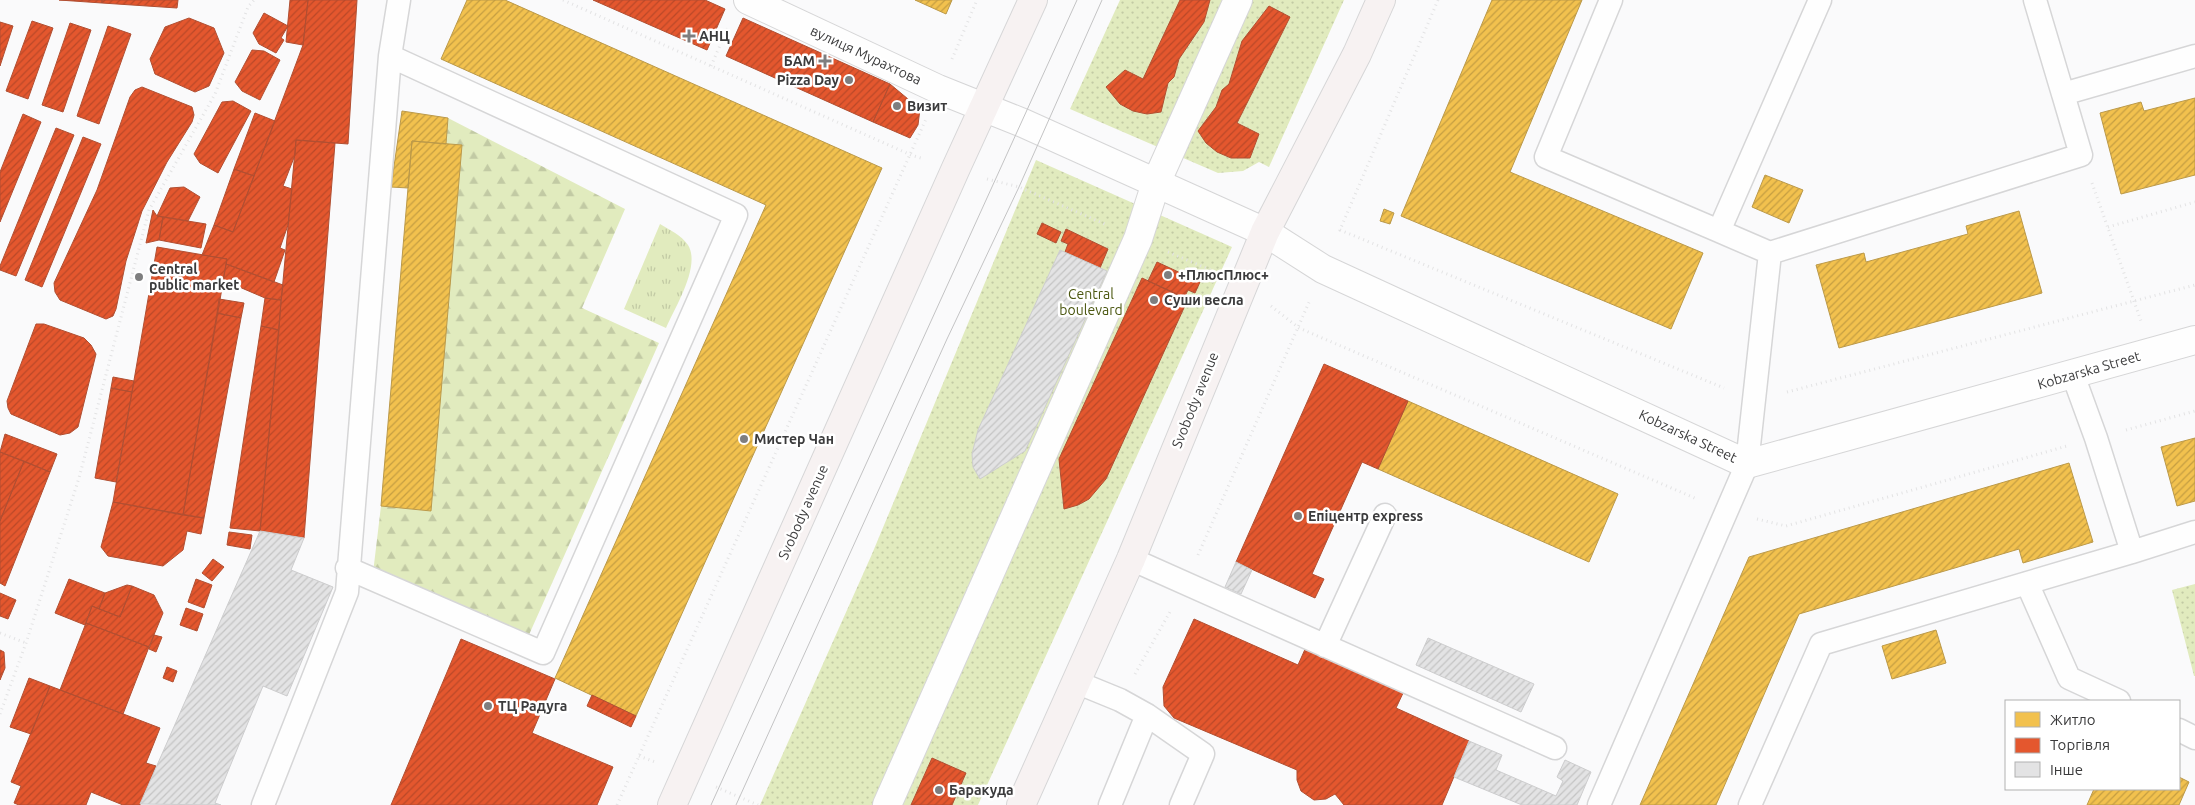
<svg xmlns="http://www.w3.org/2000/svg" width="2195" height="805" viewBox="0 0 2195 805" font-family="Ubuntu,sans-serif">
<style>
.grass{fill:url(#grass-tufts)}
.forest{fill:url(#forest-firs)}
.park{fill:url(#park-dots)}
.homes{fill:url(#homes-hatch);stroke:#bb9949}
.shops{fill:url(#shops-hatch);stroke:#b14f32}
.building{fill:url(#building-hatch);stroke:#cdcdce}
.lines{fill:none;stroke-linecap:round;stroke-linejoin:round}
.service-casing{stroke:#d6d6d7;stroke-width:25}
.pedestrian-casing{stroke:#d6d6d7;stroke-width:30}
.minor-casing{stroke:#d6d6d7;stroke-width:30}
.secondary-casing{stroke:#d6d6d7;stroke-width:30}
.path{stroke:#e3e3e4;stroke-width:3;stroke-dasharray:1 4;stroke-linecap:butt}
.service{stroke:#fefefe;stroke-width:22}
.pedestrian{stroke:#fefefe;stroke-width:28}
.minor{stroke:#fefefe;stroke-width:28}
.secondary{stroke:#f7f2f2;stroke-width:28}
.tram{stroke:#c3c3c4;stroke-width:1}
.poi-dot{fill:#7e7e7f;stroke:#fff;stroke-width:2}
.labels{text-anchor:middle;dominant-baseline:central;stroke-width:5;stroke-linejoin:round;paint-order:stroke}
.poi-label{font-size:14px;font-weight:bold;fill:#3b3b3c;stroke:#fff;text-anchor:start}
.street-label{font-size:14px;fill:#3b3b3c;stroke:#fff}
.park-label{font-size:14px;fill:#4b5710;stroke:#fff}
</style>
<defs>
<pattern id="grass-tufts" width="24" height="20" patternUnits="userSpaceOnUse" patternTransform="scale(1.25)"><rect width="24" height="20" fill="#e1ebbe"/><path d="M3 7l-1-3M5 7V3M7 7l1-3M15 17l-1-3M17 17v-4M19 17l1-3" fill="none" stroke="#c2caa4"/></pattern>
<pattern id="forest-firs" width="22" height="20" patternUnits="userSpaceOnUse" patternTransform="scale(1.25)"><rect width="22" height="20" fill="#e1ebbe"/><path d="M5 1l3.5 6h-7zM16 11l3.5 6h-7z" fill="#c2caa4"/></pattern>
<pattern id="park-dots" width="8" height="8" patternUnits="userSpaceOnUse" patternTransform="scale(1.25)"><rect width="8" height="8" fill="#e1ebbe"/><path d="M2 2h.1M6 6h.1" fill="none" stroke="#c2caa4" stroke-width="1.8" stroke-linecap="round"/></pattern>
<pattern id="homes-hatch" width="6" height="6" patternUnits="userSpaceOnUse" patternTransform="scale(1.25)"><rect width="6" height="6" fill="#f2c14e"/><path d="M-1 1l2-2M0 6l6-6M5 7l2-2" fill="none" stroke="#c59e42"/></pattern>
<pattern id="shops-hatch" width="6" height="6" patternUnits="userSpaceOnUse" patternTransform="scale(1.25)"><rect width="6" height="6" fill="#e4572e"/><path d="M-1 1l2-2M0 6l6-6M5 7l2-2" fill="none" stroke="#ba4928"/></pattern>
<pattern id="building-hatch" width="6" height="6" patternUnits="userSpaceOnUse" patternTransform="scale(1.25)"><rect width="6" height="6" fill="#e3e3e4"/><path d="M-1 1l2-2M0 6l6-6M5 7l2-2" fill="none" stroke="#c4c4c4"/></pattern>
</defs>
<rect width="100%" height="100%" fill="#fafafb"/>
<path class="grass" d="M 660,224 C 670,230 681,235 688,245 C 701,266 675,307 666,328 L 624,309 Z"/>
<path class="forest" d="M 448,118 L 625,209 L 582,308 L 659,343 L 528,637 L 373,573 L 381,506 L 430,511 L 462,145 L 446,144 Z"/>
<path class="park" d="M 1120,0 L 1344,0 L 1269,167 L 1259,162 L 1243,171 L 1218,173 L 1070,109 Z
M 1036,160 L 1232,247 L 978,805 L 760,805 L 872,554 Z
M 2195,584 L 2195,676 L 2194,676 L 2172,590 Z"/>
<path class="homes" d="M 467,0 L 505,0 L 882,168 L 636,716 L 555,678 L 766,205 L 441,59 Z
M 915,0 L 952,0 L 946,14 Z
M 1492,0 L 1582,0 L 1510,172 L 1703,253 L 1671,329 L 1401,216 Z
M 2195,98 L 2195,175 L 2121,194 L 2100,113 L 2141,102 L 2144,111 Z
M 402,111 L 448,118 L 446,144 L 412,141 L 408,188 L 391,187 Z
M 412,141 L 462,145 L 431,511 L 381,506 Z
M 1765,175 L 1803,190 L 1789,223 L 1752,207 Z
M 1384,209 L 1394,213 L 1390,224 L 1380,221 Z
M 2019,211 L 2042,293 L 1839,348 L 1816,265 L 1864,253 L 1866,262 L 1968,234 L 1966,226 Z
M 1408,401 L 1618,494 L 1589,562 L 1378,469 Z
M 2195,438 L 2195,501 L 2177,506 L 2161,447 Z
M 2069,463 L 2093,542 L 2023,563 L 2019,549 L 1799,614 L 1716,805 L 1640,805 L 1749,557 Z
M 1936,630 L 1946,663 L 1892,679 L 1882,646 Z
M 2179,777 L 2189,782 L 2179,805 L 2087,805 L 2094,789 L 2179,789 Z"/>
<path class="shops" d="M 59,0 L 102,0 L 102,3 Z
M 102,0 L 178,0 L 177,8 L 102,3 Z
M 290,0 L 308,0 L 303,45 L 286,42 Z
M 308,0 L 357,0 L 348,144 L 296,140 L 295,155 L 283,186 L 292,189 L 288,225 L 280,248 L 285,250 L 274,282 L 226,264 L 227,259 L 202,255 L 214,225 L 233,232 L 303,45 Z
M 593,0 L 705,0 L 725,9 L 707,50 Z
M 1180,0 L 1210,0 L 1204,22 L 1179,59 L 1174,77 L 1168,83 L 1161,112 L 1147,114 L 1133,111 L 1120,104 L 1106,87 L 1125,70 L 1143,79 Z
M 1269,6 L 1290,17 L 1237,123 L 1259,134 L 1250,158 L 1231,158 L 1217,152 L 1206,143 L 1198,131 L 1216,107 L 1222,90 L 1229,84 L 1242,41 Z
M 264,13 L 288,26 L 281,38 L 284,40 L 276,53 L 259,44 L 253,33 Z
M 189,18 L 214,28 L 224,53 L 209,86 L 195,92 L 155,74 L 150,59 L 165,27 Z
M 743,18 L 890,84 L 873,122 L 726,56 Z
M 32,21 L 53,28 L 28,99 L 6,91 Z
M 0,22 L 13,26 L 0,66 Z
M 70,23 L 91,30 L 63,112 L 42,105 Z
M 108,26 L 131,34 L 99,124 L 77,116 Z
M 252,50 L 264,51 L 280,60 L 260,100 L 242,91 L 235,82 Z
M 890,84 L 920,109 L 918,125 L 910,138 L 873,122 Z
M 142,87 L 192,107 L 194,115 L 192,122 L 167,162 L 142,211 L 126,261 L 116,309 L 113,316 L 106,319 L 60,300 L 55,292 L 54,283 L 97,190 L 130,97 L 135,90 Z
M 233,101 L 251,111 L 218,173 L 200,163 L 194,154 L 222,102 Z
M 255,113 L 275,121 L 254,176 L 234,169 Z
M 23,114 L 41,122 L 0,222 L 0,172 Z
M 56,128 L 74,135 L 16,276 L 0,270 L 0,266 Z
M 83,137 L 101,144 L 42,287 L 25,280 Z
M 296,140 L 335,143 L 304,538 L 260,531 Z
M 234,169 L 254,176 L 233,232 L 214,225 Z
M 184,187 L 200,197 L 188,221 L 157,216 L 170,188 Z
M 153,210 L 157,216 L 163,217 L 159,240 L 146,243 Z
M 163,217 L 206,224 L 201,248 L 159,240 Z
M 1042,223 L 1061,232 L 1056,243 L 1037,234 Z
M 1066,229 L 1108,249 L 1100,268 L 1065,252 L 1068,244 L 1061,241 Z
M 157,247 L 227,259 L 183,515 L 113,502 Z
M 1157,262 L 1200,282 L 1195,293 L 1188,290 L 1184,298 L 1148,281 Z
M 226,264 L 283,285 L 281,300 L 265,298 L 223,280 Z
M 1142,278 L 1188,299 L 1106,479 L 1089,499 L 1078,505 L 1064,509 L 1059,459 Z
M 265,298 L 281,300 L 279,330 L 261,326 Z
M 219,299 L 244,303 L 241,318 L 217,313 Z
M 217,313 L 241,318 L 204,518 L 183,515 Z
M 36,324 L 44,324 L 84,338 L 91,345 L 96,354 L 78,427 L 70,433 L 60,435 L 11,414 L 8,408 L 7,401 Z
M 261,326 L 279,330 L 260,531 L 230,528 Z
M 1324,364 L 1408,401 L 1378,469 L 1362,462 L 1312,574 L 1324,579 L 1315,598 L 1236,562 Z
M 113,377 L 134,381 L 132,392 L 111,388 Z
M 111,388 L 132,392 L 116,482 L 95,478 Z
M 5,434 L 57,454 L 50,472 L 0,452 Z
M 0,452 L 24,461 L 0,521 Z
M 24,461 L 50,472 L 5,586 L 0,583 L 0,521 Z
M 113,502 L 204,518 L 201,534 L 187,531 L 183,550 L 163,566 L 108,556 L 101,547 Z
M 229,532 L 252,535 L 250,549 L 227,545 Z
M 213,559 L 224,567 L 212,581 L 202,573 Z
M 69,579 L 105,593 L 99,609 L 92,606 L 85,625 L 55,613 Z
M 196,579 L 212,585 L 204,608 L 188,602 Z
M 127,585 L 132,586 L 120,617 L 99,609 L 105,593 Z
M 132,586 L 154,595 L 163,613 L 149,647 L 86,623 L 92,606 L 120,617 Z
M 0,593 L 16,600 L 8,619 L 0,616 Z
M 186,608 L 203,614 L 197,631 L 180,625 Z
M 1194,619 L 1298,665 L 1306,647 L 1404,691 L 1396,708 L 1469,741 L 1442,805 L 1344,805 L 1335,794 L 1326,799 L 1314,800 L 1301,791 L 1297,780 L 1297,770 L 1174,718 L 1164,706 L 1163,687 Z
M 86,623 L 149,647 L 123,714 L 60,690 Z
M 154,635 L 162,637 L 156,652 L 149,649 Z
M 461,639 L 555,679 L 532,733 L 613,767 L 597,805 L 391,805 Z
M 0,650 L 4,652 L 5,668 L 0,680 Z
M 167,667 L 177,671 L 173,682 L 163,678 Z
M 29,678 L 50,686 L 31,734 L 10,727 Z
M 50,686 L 160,728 L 146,763 L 156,766 L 140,805 L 123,805 L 91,792 L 86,805 L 19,805 L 14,803 L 21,786 L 11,782 Z
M 592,695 L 636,716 L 631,727 L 587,706 Z
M 932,758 L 966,773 L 952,805 L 911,805 Z"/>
<path class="building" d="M 1060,250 L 1107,271 L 1025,451 L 980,479 L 973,467 L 972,454 L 978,430 Z
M 260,531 L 304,538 L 291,570 L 333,587 L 287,696 L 263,686 L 215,803 L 221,805 L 140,804 Z
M 1236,562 L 1252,570 L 1241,594 L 1225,587 Z
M 1428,638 L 1534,684 L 1521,712 L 1416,665 Z
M 1469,741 L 1502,755 L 1496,770 L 1556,796 L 1563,781 L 1557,777 L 1565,760 L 1591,772 L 1577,805 L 1522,805 L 1454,777 Z"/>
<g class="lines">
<defs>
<path id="service" d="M 1611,0 L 1546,157 L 1719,231
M 2035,0 L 2063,94
M 1770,253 L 2081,155 L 2063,94 L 2195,56
M 2132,552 L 2195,532
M 1131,559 L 1555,748
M 347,568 L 543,653 L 736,215 L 390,56
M 2027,583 L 2069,678 L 2119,701
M 1325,646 L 1385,515
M 1076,682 L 1120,700 L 1147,715 L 1203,754 L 1181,805
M 2179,730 L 2195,738
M 263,805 L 347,592 L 390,56 L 399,0
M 1110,805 L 1147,715
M 1599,805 L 1747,464 L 1770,253 L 1719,231 L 1820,0
M 1750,805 L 1821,644 L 2132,552 L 2096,438 L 2073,375"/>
<path id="pedestrian" d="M 887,805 L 1138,239 L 1156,183 L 1238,0"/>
<path id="minor" d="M 748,0 L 938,89 L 1023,123 L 1265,232 L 1323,269 L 1747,464 L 2195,340"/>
<path id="secondary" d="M 672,805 L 956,168 L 1033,0
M 1021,805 L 1131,559 L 1265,232 L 1357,54 L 1381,0"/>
</defs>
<use href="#service" class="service-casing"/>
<use href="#pedestrian" class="pedestrian-casing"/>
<use href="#minor" class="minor-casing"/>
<use href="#secondary" class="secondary-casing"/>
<path class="path" d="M 563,0 L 911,155 L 924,159
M 1438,0 L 1340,230 L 1724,388
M 952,59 L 977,0
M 711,66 L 728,27
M 987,179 L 1019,187 L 1107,225
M 2092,183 L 2141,321
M 2108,227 L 2195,202
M 1168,252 L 1213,271
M 1271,306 L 1299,328 L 1697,499
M 1787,392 L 2195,285
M 2126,430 L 2195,411
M 1757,519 L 1786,526 L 2067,446
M 1198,555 L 1310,300
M 0,633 L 26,643
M 1135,674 L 1171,610
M 0,714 L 26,643 L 79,478 L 149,210 L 215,94 L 248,7 L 254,0
M 639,756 L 655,762
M 716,787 L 758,805
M 617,805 L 926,119"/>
<use href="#service" class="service"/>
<use href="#pedestrian" class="pedestrian"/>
<use href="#minor" class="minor"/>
<use href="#secondary" class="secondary"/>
<path class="tram" d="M 711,805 L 1077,0
M 736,805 L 947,339 L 1019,187 L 1102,0"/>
</g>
<g class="poi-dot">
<path d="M686.5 28.5h5v5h5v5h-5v5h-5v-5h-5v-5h5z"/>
<path d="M822.5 53.5h5v5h5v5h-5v5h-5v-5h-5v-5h5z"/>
<circle cx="849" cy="80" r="5"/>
<circle cx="897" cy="106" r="5"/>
<circle cx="1168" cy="275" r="5"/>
<circle cx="139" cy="277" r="5"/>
<circle cx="1154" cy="300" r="5"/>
<circle cx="744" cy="439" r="5"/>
<circle cx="1298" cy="516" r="5"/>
<circle cx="488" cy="706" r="5"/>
<circle cx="939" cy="790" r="5"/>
</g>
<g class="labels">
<g class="poi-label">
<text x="699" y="36">АНЦ</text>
<text x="815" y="61" text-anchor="end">БАМ</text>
<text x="839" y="80" text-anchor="end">Pizza Day</text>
<text x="907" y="106">Визит</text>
<text x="149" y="269">Central<tspan x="149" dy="16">public market</tspan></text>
<text x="1178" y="275">+ПлюсПлюс+</text>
<text x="1164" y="300">Суши весла</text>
<text x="754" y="439">Мистер Чан</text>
<text x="1308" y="516">Епіцентр express</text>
<text x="498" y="706">ТЦ Радуга</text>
<text x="949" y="790">Баракуда</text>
</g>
<g class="street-label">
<text transform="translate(866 55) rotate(25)">вулиця Мурахтова</text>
<text transform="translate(2089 370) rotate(-16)">Kobzarska Street</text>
<text transform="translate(1195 400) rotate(-68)">Svobody avenue</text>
<text transform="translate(1688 436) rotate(25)">Kobzarska Street</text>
<text transform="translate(803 512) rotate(-66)">Svobody avenue</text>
</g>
<g class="park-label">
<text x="1091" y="294">Central<tspan x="1091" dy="16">boulevard</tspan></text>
</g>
</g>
<rect x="2005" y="700" width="175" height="90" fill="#ffffff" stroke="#b1b1b1"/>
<rect x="2015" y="712" width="25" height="15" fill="#f2c14e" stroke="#b1b1b1"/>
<text x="2050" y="725" font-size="15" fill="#3b3b3c">Житло</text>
<rect x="2015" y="738" width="25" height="15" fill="#e4572e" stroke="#b1b1b1"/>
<text x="2050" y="750" font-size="15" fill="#3b3b3c">Торгівля</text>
<rect x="2015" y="762" width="25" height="15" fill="#e3e3e4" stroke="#b1b1b1"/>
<text x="2050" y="775" font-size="15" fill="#3b3b3c">Інше</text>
</svg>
